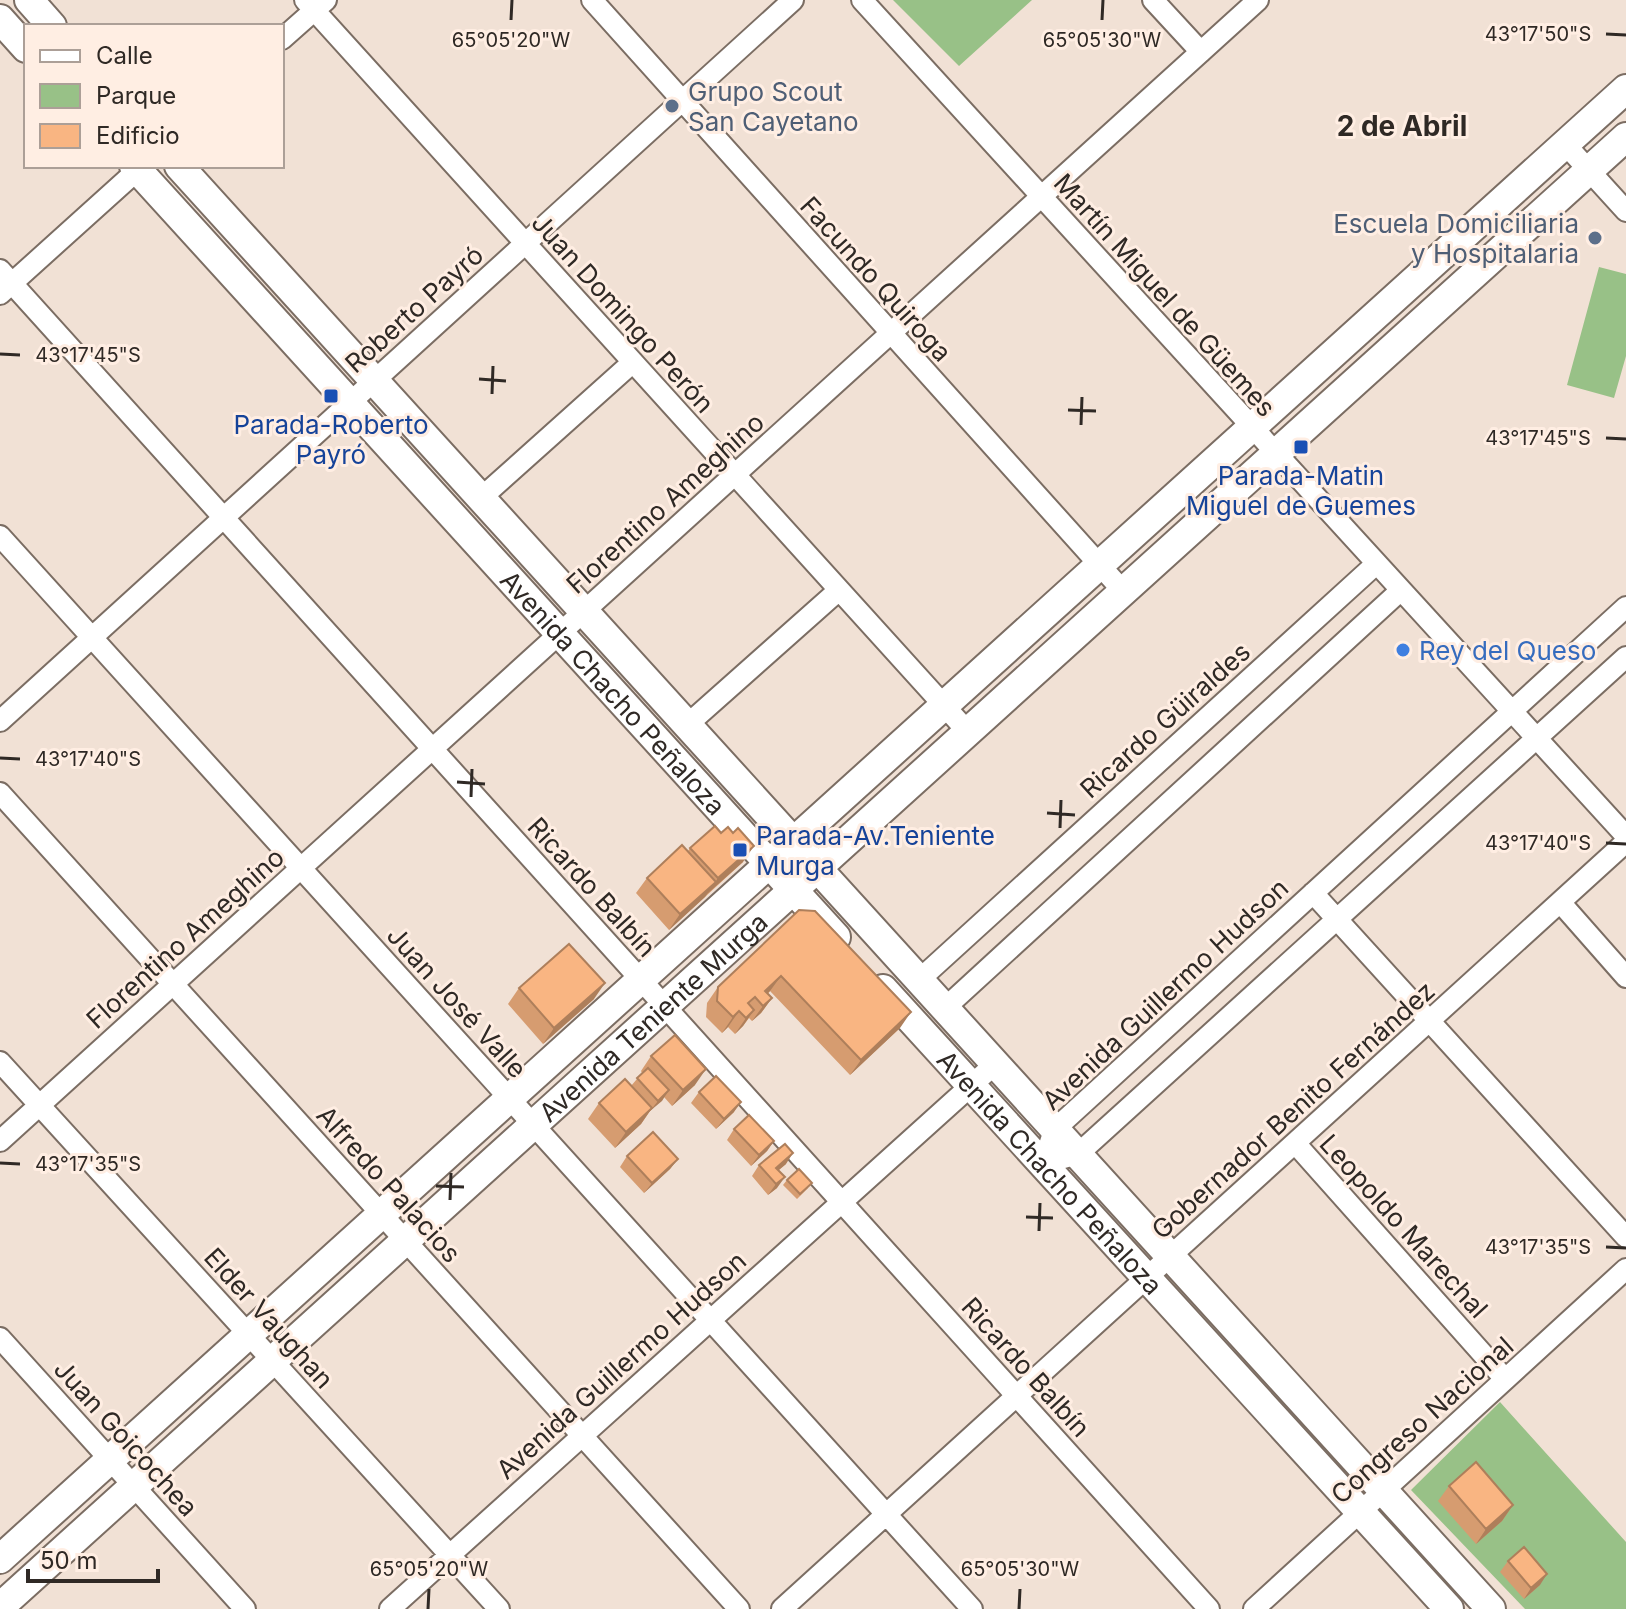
<svg xmlns="http://www.w3.org/2000/svg" width="1626" height="1609" viewBox="0 0 1626 1609" font-family="Inter,sans-serif">
<style>
.green{fill:#98c187}
.lines{fill:none;stroke-linecap:round;stroke-linejoin:round}
.street-casing{stroke:#7b6d63;stroke-width:24}
.secondary-casing{stroke:#7b6d63;stroke-width:32}
.street{stroke:#fff;stroke-width:20}
.secondary{stroke:#fff;stroke-width:28}
.wall{fill:#d69c70}
.shaded-wall{fill:#ae7f5b}
.building{fill:#f9b582;stroke:#ae7f5b;stroke-width:2}
.ticks{fill:none;stroke:#2f2925;stroke-width:3}
.service-dot{fill:#5c6f8a;stroke:#ffeee3;stroke-width:3}
.transit-dot{fill:#1a4fb4;stroke:#ffeee3;stroke-width:3}
.shop-dot{fill:#3f7fe0;stroke:#ffeee3;stroke-width:3}
.labels{text-anchor:middle;dominant-baseline:central;stroke-width:6;stroke-linejoin:round;paint-order:stroke}
.service-label{font-size:26px;fill:#4e5e75;stroke:#ffeee3;text-anchor:start}
.street-label{font-size:26px;fill:#2f2925;stroke:#ffeee3}
.transit-label{font-size:26px;fill:#164399;stroke:#ffeee3}
.shop-label{font-size:26px;fill:#366cbe;stroke:#ffeee3;text-anchor:start}
.neighbourhood-label{font-size:28px;font-weight:bold;fill:#2f2925;stroke:#ffeee3}
.ticks-label{font-size:20px;text-anchor:middle;fill:#2f2925;stroke:#ffeee3;stroke-width:6;stroke-linejoin:round;paint-order:stroke}
</style>
<rect width="100%" height="100%" fill="#f1e1d5"/>
<path class="green" d="M 893,0 L 1032,0 L 959,66 Z
M 1599,267 L 1626,274 L 1626,356 L 1614,398 L 1567,385 Z
M 1500,1402 L 1626,1542 L 1626,1609 L 1525,1609 L 1411,1490 Z"/>
<g class="lines">
<defs>
<path id="street" d="M 305,0 L 968,732
M 592,0 L 1123,591
M 862,0 L 1626,836
M 1153,0 L 1201,52
M 282,39 L 326,0
M 1565,144 L 1626,211
M 0,270 L 1209,1609
M 0,294 L 142,166
M 481,498 L 633,362
M 0,536 L 972,1609
M 0,721 L 793,0
M 687,725 L 839,590
M 0,793 L 739,1609
M 1313,893 L 1626,1237
M 1560,902 L 1626,977
M 919,980 L 1376,564
M 945,1008 L 1400,591
M 0,1062 L 499,1609
M 0,1141 L 1258,0
M 1295,1143 L 1505,1379
M 1043,1164 L 1054,1130 L 1626,607
M 1043,1164 L 1078,1154 L 1626,657
M 0,1338 L 245,1609
M 390,1609 L 995,1064
M 782,1609 L 1626,842
M 1254,1609 L 1626,1269"/>
<g id="secondary">
<path d="M 29,0 L 52,26"/>
<path d="M 0,19 L 26,48"/>
<path id="s1" d="M 134,166 L 836,937"/>
<path d="M 179,166 L 1491,1609"/>
<path id="s2" d="M 883,989 L 1449,1609"/>
<path d="M 0,1559 L 1626,89"/>
<path id="s3" d="M 0,1607 L 1626,137"/>
</g>
</defs>
<use href="#street" class="street-casing"/>
<use href="#secondary" class="secondary-casing"/>
<use href="#street" class="street"/>
<use href="#secondary" class="secondary"/>
</g>
<path class="wall" d="M 690,848 L 743,862 L 669,930 L 636,893 L 647,878 L 688,851 Z
M 799,910 L 900,1028 L 850,1075 L 770,991 L 768,994 L 772,998 L 761,1013 L 752,1021 L 749,1018 L 743,1026 L 735,1034 L 728,1027 L 722,1033 L 706,1017 L 707,1003 L 718,987 Z
M 519,988 L 594,999 L 543,1044 L 508,1004 Z
M 651,1056 L 695,1085 L 672,1106 L 664,1097 L 650,1111 L 641,1124 L 615,1148 L 588,1119 L 599,1103 L 631,1086 L 642,1073 L 641,1071 Z
M 699,1092 L 734,1112 L 716,1129 L 691,1103 Z
M 734,1129 L 774,1141 L 767,1151 L 751,1166 L 727,1140 Z
M 627,1156 L 678,1159 L 670,1169 L 644,1193 L 620,1167 Z
M 786,1164 L 779,1170 L 777,1188 L 768,1195 L 752,1176 L 759,1165 Z
M 787,1180 L 808,1188 L 797,1199 L 783,1185 Z
M 1449,1486 L 1513,1505 L 1502,1521 L 1476,1544 L 1438,1501 Z
M 1508,1561 L 1540,1585 L 1524,1599 L 1500,1572 Z"/>
<path class="shaded-wall" d="M 754,846 L 743,862 L 707,894 L 718,878 Z
M 716,882 L 705,897 L 669,930 L 680,914 Z
M 781,976 L 770,991 L 759,1001 L 765,991 Z
M 605,983 L 594,999 L 543,1044 L 554,1028 Z
M 772,998 L 761,1013 L 752,1021 L 763,1006 Z
M 754,1010 L 743,1026 L 735,1034 L 746,1018 Z
M 739,1011 L 728,1027 L 722,1033 L 733,1017 Z
M 911,1012 L 900,1028 L 850,1075 L 861,1060 Z
M 706,1069 L 695,1085 L 672,1106 L 683,1090 Z
M 669,1090 L 662,1101 L 650,1111 L 658,1101 Z
M 741,1102 L 734,1112 L 716,1129 L 724,1119 Z
M 652,1108 L 641,1124 L 615,1148 L 626,1132 Z
M 774,1141 L 767,1151 L 751,1166 L 759,1155 Z
M 793,1153 L 786,1164 L 769,1178 L 776,1168 Z
M 678,1159 L 670,1169 L 644,1193 L 652,1183 Z
M 785,1177 L 777,1188 L 768,1195 L 776,1184 Z
M 1513,1505 L 1502,1521 L 1476,1544 L 1486,1529 Z
M 1547,1574 L 1540,1585 L 1524,1599 L 1531,1588 Z"/>
<path class="building" d="M 715,826 L 721,833 L 728,827 L 733,833 L 738,828 L 754,846 L 718,878 L 690,848 Z
M 682,845 L 716,882 L 680,914 L 647,878 Z
M 799,910 L 815,911 L 911,1012 L 861,1060 L 781,976 L 765,991 L 772,998 L 763,1006 L 755,997 L 748,1003 L 754,1010 L 746,1018 L 739,1011 L 733,1017 L 717,1001 L 718,987 Z
M 569,944 L 605,983 L 554,1028 L 519,988 Z
M 675,1035 L 706,1069 L 683,1090 L 651,1056 Z
M 648,1068 L 669,1090 L 658,1101 L 637,1078 Z
M 716,1076 L 741,1102 L 724,1119 L 699,1092 Z
M 625,1079 L 652,1108 L 626,1132 L 599,1103 Z
M 749,1115 L 774,1141 L 759,1155 L 734,1129 Z
M 653,1132 L 678,1159 L 652,1183 L 627,1156 Z
M 785,1144 L 793,1153 L 776,1168 L 785,1177 L 776,1184 L 759,1165 Z
M 799,1169 L 812,1183 L 800,1194 L 787,1180 Z
M 1476,1462 L 1513,1505 L 1486,1529 L 1449,1486 Z
M 1524,1547 L 1547,1574 L 1531,1588 L 1508,1561 Z"/>
<path class="ticks" d="M 511,20 L 512,0M 1102,20 L 1103,0M 1606,34 L 1626,35M 0,354 L 20,355M 479,379 L 506,381M 492,394 L 493,366M 1068,410 L 1096,411M 1081,425 L 1082,397M 1606,438 L 1626,439M 0,758 L 20,759M 457,782 L 485,784M 471,797 L 472,769M 1047,813 L 1075,815M 1060,828 L 1061,800M 1606,843 L 1626,844M 0,1163 L 20,1164M 436,1186 L 464,1187M 450,1200 L 451,1173M 1026,1217 L 1053,1218M 1039,1231 L 1040,1203M 1606,1247 L 1626,1248M 428,1609 L 429,1589M 1019,1609 L 1020,1589"/>
<g class="service-dot">
<circle cx="672" cy="106" r="8"/>
<circle cx="1595" cy="238" r="8"/>
</g>
<g class="transit-dot">
<rect x="323" y="388" width="16" height="16" rx="4"/>
<rect x="1293" y="439" width="16" height="16" rx="4"/>
<rect x="732" y="842" width="16" height="16" rx="4"/>
</g>
<circle class="shop-dot" cx="1403" cy="650" r="8"/>
<g class="labels">
<g class="service-label">
<text x="688" y="91">Grupo Scout<tspan x="688" dy="30">San Cayetano</tspan></text>
<text x="1579" y="223" text-anchor="end">Escuela Domiciliaria<tspan x="1579" dy="30">y Hospitalaria</tspan></text>
</g>
<g class="street-label">
<text transform="translate(876 279) rotate(48)">Facundo Quiroga</text>
<text transform="translate(1165 295) rotate(48)">Martín Miguel de Güemes</text>
<text transform="translate(414 309) rotate(-42)">Roberto Payró</text>
<text transform="translate(623 313) rotate(48)">Juan Domingo Perón</text>
<text transform="translate(665 503) rotate(-42)">Florentino Ameghino</text>
<text stroke="none"><textPath href="#s1" startOffset="712">Avenida Chacho Peñaloza</textPath></text>
<text transform="translate(1165 720) rotate(-42)">Ricardo Güiraldes</text>
<text transform="translate(592 887) rotate(48)">Ricardo Balbín</text>
<text transform="translate(185 938) rotate(-42)">Florentino Ameghino</text>
<text transform="translate(1165 994) rotate(-43)">Avenida Guillermo Hudson</text>
<text transform="translate(457 1002) rotate(48)">Juan José Valle</text>
<text stroke="none"><textPath href="#s3" startOffset="880">Avenida Teniente Murga</textPath></text>
<text transform="translate(1293 1110) rotate(-42)">Gobernador Benito Fernández</text>
<text stroke="none"><textPath href="#s2" startOffset="248">Avenida Chacho Peñaloza</textPath></text>
<text transform="translate(389 1184) rotate(48)">Alfredo Palacios</text>
<text transform="translate(1404 1226) rotate(48)">Leopoldo Marechal</text>
<text transform="translate(269 1318) rotate(48)">Elder Vaughan</text>
<text transform="translate(621 1365) rotate(-42)">Avenida Guillermo Hudson</text>
<text transform="translate(1026 1367) rotate(48)">Ricardo Balbín</text>
<text transform="translate(1422 1420) rotate(-42)">Congreso Nacional</text>
<text transform="translate(126 1438) rotate(48)">Juan Goicochea</text>
</g>
<g class="transit-label">
<text x="331" y="424">Parada-Roberto<tspan x="331" dy="30">Payró</tspan></text>
<text x="1301" y="475">Parada-Matin<tspan x="1301" dy="30">Miguel de Guemes</tspan></text>
<text x="756" y="835" text-anchor="start">Parada-Av.Teniente<tspan x="756" dy="30">Murga</tspan></text>
</g>
<g class="shop-label">
<text x="1419" y="650">Rey del Queso</text>
</g>
<g class="neighbourhood-label">
<text x="1402" y="126">2 de Abril</text>
</g>
</g>
<g class="ticks-label">
<text x="1538" y="41">43°17'50"S</text>
<text x="511" y="47">65°05'20"W</text>
<text x="1102" y="47">65°05'30"W</text>
<text x="88" y="362">43°17'45"S</text>
<text x="1538" y="445">43°17'45"S</text>
<text x="88" y="766">43°17'40"S</text>
<text x="1538" y="850">43°17'40"S</text>
<text x="88" y="1171">43°17'35"S</text>
<text x="1538" y="1254">43°17'35"S</text>
<text x="429" y="1576">65°05'20"W</text>
<text x="1020" y="1576">65°05'30"W</text>
</g>
<rect x="24" y="24" width="260" height="144" fill="#ffeee3" stroke="#ac9f97" stroke-width="2"/>
<rect x="40" y="50" width="40" height="12" fill="#ffffff" stroke="#ac9f97" stroke-width="2"/>
<text x="96" y="64" font-size="24" fill="#2f2925">Calle</text>
<rect x="40" y="84" width="40" height="24" fill="#98c187" stroke="#ac9f97" stroke-width="2"/>
<text x="96" y="104" font-size="24" fill="#2f2925">Parque</text>
<rect x="40" y="124" width="40" height="24" fill="#f9b582" stroke="#ac9f97" stroke-width="2"/>
<text x="96" y="144" font-size="24" fill="#2f2925">Edificio</text>
<path d="M28 1569v12h130v-12" fill="none" stroke="#2f2925" stroke-width="4"/>
<text x="40" y="1569" font-size="24" fill="#2f2925" stroke="#ffeee3" stroke-width="6" paint-order="stroke">50 m</text>
</svg>
